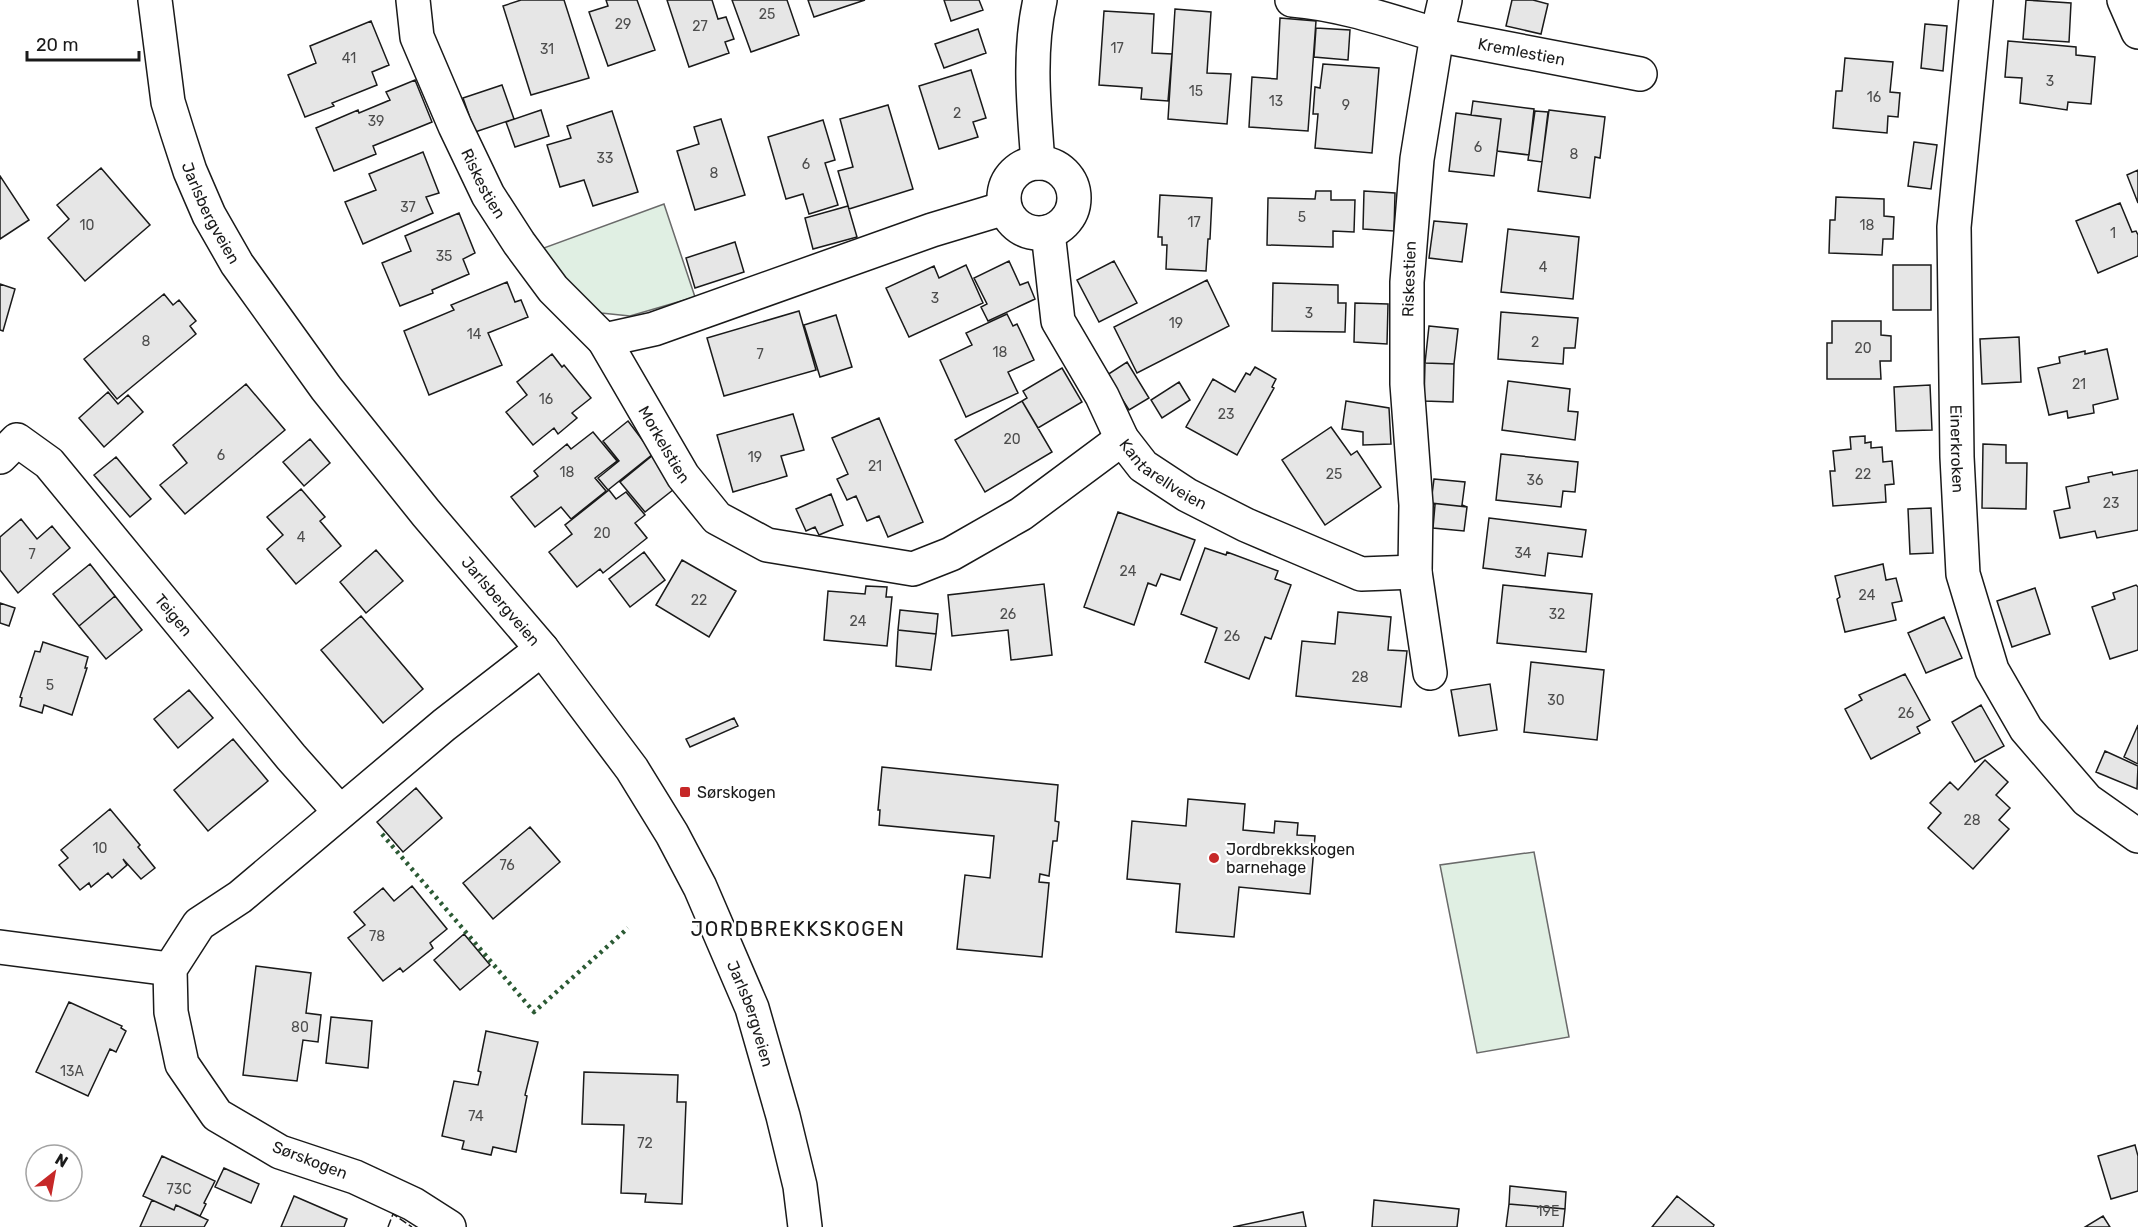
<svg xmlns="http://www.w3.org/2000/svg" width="2138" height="1227" viewBox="0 0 2138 1227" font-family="Rubik,sans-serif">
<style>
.green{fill:#e0efe3;stroke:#6a6a6a;stroke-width:1.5}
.building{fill:#e6e6e6;stroke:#1a1a1a;stroke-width:1.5}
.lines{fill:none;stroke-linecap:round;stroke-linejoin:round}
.street-casing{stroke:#1a1a1a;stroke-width:36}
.secondary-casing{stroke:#1a1a1a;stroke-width:36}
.street{stroke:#fff;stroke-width:33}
.secondary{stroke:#fff;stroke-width:33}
.hedge{stroke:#2b5a34;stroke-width:4.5;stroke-dasharray:3 4.5;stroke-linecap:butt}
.fence{stroke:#1a1a1a;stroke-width:1.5;stroke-dasharray:8 3;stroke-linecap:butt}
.poi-dot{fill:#c62828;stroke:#fff;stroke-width:2}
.labels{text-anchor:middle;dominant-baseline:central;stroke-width:4.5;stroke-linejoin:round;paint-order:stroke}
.number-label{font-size:14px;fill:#4d4d4d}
.street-label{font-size:16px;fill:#1a1a1a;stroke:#fff}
.poi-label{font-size:16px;fill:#1a1a1a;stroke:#fff;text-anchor:start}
.quarter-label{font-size:20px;letter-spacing:1.5px;fill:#1a1a1a;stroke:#fff}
</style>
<rect width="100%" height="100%" fill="#fff"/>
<path class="green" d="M 664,204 L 695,297 L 630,316 L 601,313 L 583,305 L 541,249 Z
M 1534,852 L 1569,1037 L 1477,1053 L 1440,865 Z"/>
<path class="building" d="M 521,0 L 564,0 L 589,78 L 531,95 L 503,6 Z
M 606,0 L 637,0 L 655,50 L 608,66 L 589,12 L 608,6 Z
M 667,0 L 712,0 L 718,19 L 726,17 L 734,39 L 725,42 L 729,53 L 689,67 Z
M 732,0 L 787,0 L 799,35 L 751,52 Z
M 808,0 L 865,0 L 814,17 Z
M 944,0 L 979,0 L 983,10 L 951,21 Z
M 1512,0 L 1533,0 L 1548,4 L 1541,34 L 1506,26 Z
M 2026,0 L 2071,3 L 2069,42 L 2023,39 Z
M 1175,9 L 1211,12 L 1207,73 L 1231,74 L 1227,124 L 1168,119 Z
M 1104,11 L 1154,14 L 1152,53 L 1172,54 L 1168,101 L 1141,99 L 1142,88 L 1099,85 Z
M 1280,18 L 1316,21 L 1308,131 L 1249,127 L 1252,77 L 1277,79 Z
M 371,21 L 389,65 L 372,72 L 377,85 L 332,103 L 334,106 L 305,117 L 288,75 L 316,63 L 310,46 Z
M 1925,24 L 1947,26 L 1943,71 L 1921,68 Z
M 1316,28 L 1350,30 L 1348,60 L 1314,57 Z
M 978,29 L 986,53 L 944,68 L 935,44 Z
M 2008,41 L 2076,47 L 2076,55 L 2095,57 L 2091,104 L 2068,102 L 2067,110 L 2020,103 L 2022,78 L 2005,77 Z
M 1845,58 L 1893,62 L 1890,92 L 1900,93 L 1898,117 L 1888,116 L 1887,133 L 1833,128 L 1836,91 L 1842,91 Z
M 1323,64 L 1379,68 L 1372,153 L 1315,148 L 1318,114 L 1313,114 L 1315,87 L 1320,88 Z
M 971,70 L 986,118 L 973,122 L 978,137 L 939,149 L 919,86 Z
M 415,80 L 432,122 L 373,146 L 376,154 L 334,171 L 316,128 L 358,110 L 359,113 L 390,100 L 386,92 Z
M 502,85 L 514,119 L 475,132 L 463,98 Z
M 1473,101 L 1534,109 L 1529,155 L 1497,151 L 1501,119 L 1471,115 Z
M 888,105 L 913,189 L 849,209 L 838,171 L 853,167 L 840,119 Z
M 541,110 L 549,136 L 515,147 L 506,122 Z
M 1549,110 L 1605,117 L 1600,158 L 1595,157 L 1590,198 L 1538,191 Z
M 612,111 L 638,192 L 593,206 L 584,180 L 560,187 L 547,145 L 571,138 L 567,126 Z
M 1535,111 L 1548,112 L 1542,162 L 1528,160 Z
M 1456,113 L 1501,119 L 1494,176 L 1449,171 Z
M 721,119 L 745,195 L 695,210 L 677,151 L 699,144 L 694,127 Z
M 823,120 L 835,160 L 825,163 L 838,205 L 809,214 L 803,194 L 786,199 L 768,137 Z
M 1914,142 L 1937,145 L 1931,189 L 1908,186 Z
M 423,152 L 439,193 L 426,197 L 433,213 L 363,244 L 345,202 L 376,190 L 369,174 Z
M 101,168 L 150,225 L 85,281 L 48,238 L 69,219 L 57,205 Z
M 2138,170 L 2138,203 L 2127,175 Z
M 0,176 L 29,220 L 0,239 Z
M 1316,191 L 1331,191 L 1331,200 L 1355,200 L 1354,232 L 1333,231 L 1333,247 L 1267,245 L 1268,198 L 1315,199 Z
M 1364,191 L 1395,193 L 1394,231 L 1363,229 Z
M 1160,195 L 1212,198 L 1210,239 L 1208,239 L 1206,271 L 1166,269 L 1167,245 L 1162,245 L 1162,237 L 1158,237 Z
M 1836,197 L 1884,199 L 1884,216 L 1894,217 L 1893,239 L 1883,239 L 1882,255 L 1829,253 L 1830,220 L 1835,220 Z
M 2120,203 L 2132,232 L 2136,231 L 2138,235 L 2138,256 L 2098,273 L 2076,221 Z
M 848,206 L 857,237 L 813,249 L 805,218 Z
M 459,213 L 475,253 L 463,259 L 469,274 L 432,290 L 433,293 L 400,306 L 382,263 L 411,251 L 405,236 Z
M 1434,221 L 1467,224 L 1462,262 L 1429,258 Z
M 1508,229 L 1579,237 L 1573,299 L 1501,292 Z
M 735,242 L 744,272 L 695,288 L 686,258 Z
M 1009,261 L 1020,285 L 1028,282 L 1035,299 L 988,321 L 981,307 L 987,304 L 974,278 Z
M 1114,261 L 1137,303 L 1099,322 L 1077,280 Z
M 966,265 L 983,303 L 909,337 L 886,288 L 934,266 L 939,278 Z
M 1893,265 L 1931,265 L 1931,310 L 1893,310 Z
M 1207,280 L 1229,326 L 1137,373 L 1114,327 Z
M 507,282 L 515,302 L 521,300 L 528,317 L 488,333 L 502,365 L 429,395 L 404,331 L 454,310 L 451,305 Z
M 1273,283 L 1338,285 L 1338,303 L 1346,303 L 1345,332 L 1272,331 Z
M 0,284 L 15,289 L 3,331 L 0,330 Z
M 164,294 L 173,305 L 179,300 L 196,321 L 190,326 L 196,334 L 117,399 L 84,359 Z
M 1355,303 L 1388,304 L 1387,344 L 1354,342 Z
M 799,311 L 816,370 L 724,396 L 707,338 Z
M 1501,312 L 1578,318 L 1575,348 L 1564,348 L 1563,364 L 1498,359 Z
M 1007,314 L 1013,326 L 1017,324 L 1034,360 L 1008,372 L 1018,393 L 966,417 L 940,360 L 972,345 L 966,333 Z
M 836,315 L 852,367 L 820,377 L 804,325 Z
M 1832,321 L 1881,321 L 1881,335 L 1891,336 L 1891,361 L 1880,361 L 1881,379 L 1827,379 L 1827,343 L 1832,343 Z
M 1429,326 L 1458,329 L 1454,364 L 1425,363 Z
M 2019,337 L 2021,382 L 1982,384 L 1980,339 Z
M 2107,349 L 2118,399 L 2093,405 L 2094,413 L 2068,418 L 2067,411 L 2049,415 L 2038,368 L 2060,363 L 2059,357 L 2085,351 L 2085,354 Z
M 552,354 L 562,367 L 564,365 L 591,398 L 572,413 L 577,418 L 558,434 L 554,428 L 533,445 L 506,412 L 527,395 L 517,382 Z
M 1127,362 L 1149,398 L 1129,410 L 1107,375 Z
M 1425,363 L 1454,364 L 1453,402 L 1424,401 Z
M 1255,367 L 1276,379 L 1272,387 L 1274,388 L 1237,455 L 1186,427 L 1213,379 L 1235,392 L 1246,373 L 1250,375 Z
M 1062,368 L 1082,402 L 1038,428 L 1022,401 L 1027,398 L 1023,391 Z
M 1508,381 L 1570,389 L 1568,411 L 1578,412 L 1575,440 L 1502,430 Z
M 1179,382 L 1190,400 L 1162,418 L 1151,400 Z
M 246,384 L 285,430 L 185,514 L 160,485 L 187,463 L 173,445 Z
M 1930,385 L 1932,430 L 1896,431 L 1894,387 Z
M 108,392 L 118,404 L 128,395 L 143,412 L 104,447 L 79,418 Z
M 1022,401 L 1052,452 L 985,492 L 955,440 Z
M 1346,401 L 1389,408 L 1391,444 L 1363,445 L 1363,432 L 1342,429 Z
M 793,414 L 804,450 L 781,456 L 787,476 L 733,492 L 717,435 Z
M 879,418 L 923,522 L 888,537 L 879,516 L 867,521 L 856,496 L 847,500 L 837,479 L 848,474 L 832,438 Z
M 628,421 L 653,454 L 608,490 L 598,478 L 619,461 L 603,441 Z
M 1331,427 L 1351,455 L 1357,451 L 1381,487 L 1325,525 L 1282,460 Z
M 593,432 L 617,461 L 595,478 L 606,491 L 571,519 L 561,507 L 535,527 L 511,497 L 538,476 L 534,471 L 567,444 L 571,449 Z
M 1865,436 L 1865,443 L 1871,442 L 1871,448 L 1882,447 L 1883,462 L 1892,461 L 1894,484 L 1885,485 L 1886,502 L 1833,506 L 1830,471 L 1835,471 L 1833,451 L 1851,449 L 1850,437 Z
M 310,439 L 330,463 L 304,486 L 283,462 Z
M 1983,444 L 2006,445 L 2006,463 L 2027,463 L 2026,509 L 1982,508 Z
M 1501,454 L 1578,462 L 1575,492 L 1563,491 L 1561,507 L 1496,500 Z
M 653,455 L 678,486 L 645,512 L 620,482 Z
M 116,457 L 151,499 L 130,517 L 94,475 Z
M 2138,470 L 2138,530 L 2097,538 L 2095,531 L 2060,538 L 2054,511 L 2070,508 L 2066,487 L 2089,482 L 2088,477 L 2112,472 L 2113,475 Z
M 1434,479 L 1465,482 L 1462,505 L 1467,507 L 1431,503 Z
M 301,489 L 325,517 L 320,521 L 341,546 L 296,584 L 267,549 L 283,535 L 267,517 Z
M 609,490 L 616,499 L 626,492 L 645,515 L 635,523 L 647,538 L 603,573 L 600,569 L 577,587 L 549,552 L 572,534 L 565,525 Z
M 831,494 L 843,525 L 819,535 L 815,527 L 806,531 L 796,509 Z
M 1431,503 L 1467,507 L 1464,531 L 1433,528 L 1435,505 Z
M 1931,508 L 1933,553 L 1910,554 L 1908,509 Z
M 1118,512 L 1195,540 L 1180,580 L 1161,574 L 1156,586 L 1148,583 L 1134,625 L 1084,607 Z
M 1489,518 L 1586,530 L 1582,557 L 1548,553 L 1545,576 L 1483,568 Z
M 21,519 L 37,539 L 52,526 L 70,548 L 18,593 L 0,570 L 0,537 Z
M 1205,548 L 1226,555 L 1227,552 L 1278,571 L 1275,579 L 1291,585 L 1271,639 L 1265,637 L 1249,679 L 1205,662 L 1217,628 L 1181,614 Z
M 376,550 L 403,581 L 366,613 L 340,582 Z
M 644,552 L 665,580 L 630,607 L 609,579 Z
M 682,560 L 736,591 L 709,637 L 656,605 Z
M 90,564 L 115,596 L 79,626 L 53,594 Z
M 1883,564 L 1886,580 L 1896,578 L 1902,601 L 1892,603 L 1896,620 L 1845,632 L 1837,599 L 1840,597 L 1835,576 Z
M 1044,584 L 1052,655 L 1011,660 L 1008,630 L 952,636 L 948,595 Z
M 1503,585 L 1592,594 L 1586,652 L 1497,643 Z
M 2136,585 L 2138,587 L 2138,650 L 2110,659 L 2092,607 L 2115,599 L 2113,593 Z
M 866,586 L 887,587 L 886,597 L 892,597 L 887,646 L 824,640 L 828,591 L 865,594 Z
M 2035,588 L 2050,634 L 2012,647 L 1997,601 Z
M 115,596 L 142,630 L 106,659 L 79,626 Z
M 0,603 L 15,608 L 9,626 L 0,623 Z
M 900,610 L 938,614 L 936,634 L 898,630 Z
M 1338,612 L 1391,617 L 1388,650 L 1407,651 L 1401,707 L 1296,696 L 1302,641 L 1335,644 Z
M 361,616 L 423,689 L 383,723 L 321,650 Z
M 1944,617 L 1962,658 L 1926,673 L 1908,633 Z
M 898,630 L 936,634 L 931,670 L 896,666 Z
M 43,642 L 88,657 L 85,668 L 87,668 L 72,715 L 44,705 L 42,713 L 20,706 L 22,698 L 20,697 L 35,651 L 40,652 Z
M 1531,662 L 1604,670 L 1597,740 L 1524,732 Z
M 1905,674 L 1930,720 L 1917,727 L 1920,733 L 1871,759 L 1845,709 L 1862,700 L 1859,695 Z
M 1490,684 L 1497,730 L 1459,736 L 1451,690 Z
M 189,690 L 213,718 L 178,748 L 154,719 Z
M 1981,705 L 2004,746 L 1975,762 L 1952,722 Z
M 734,718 L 738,726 L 690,747 L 686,739 Z
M 2138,725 L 2138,764 L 2124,757 Z
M 233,739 L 268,781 L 208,831 L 174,790 Z
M 2105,751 L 2138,766 L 2137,789 L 2096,772 Z
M 1985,760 L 2008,782 L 1996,795 L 2010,808 L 1999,820 L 2009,829 L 1973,869 L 1928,828 L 1941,813 L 1930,803 L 1950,782 L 1958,790 Z
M 882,767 L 1058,785 L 1055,821 L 1059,822 L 1057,841 L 1053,841 L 1049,876 L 1040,874 L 1039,882 L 1049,883 L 1042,957 L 957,949 L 965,875 L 990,878 L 994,836 L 879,825 L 880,810 L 878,810 Z
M 416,788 L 442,818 L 403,852 L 377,822 Z
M 1188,799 L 1245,804 L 1243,830 L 1274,833 L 1275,821 L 1298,823 L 1297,835 L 1315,836 L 1310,894 L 1239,887 L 1234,937 L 1176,932 L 1180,884 L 1127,879 L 1132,821 L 1186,826 Z
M 110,809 L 140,845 L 138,847 L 155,868 L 141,879 L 123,859 L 127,865 L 112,878 L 108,873 L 91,887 L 89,883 L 80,890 L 59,865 L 68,858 L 61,850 Z
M 530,827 L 560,862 L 493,919 L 463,883 Z
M 412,886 L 447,929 L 430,943 L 433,948 L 403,972 L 400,968 L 383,981 L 348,938 L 365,925 L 354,912 L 383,888 L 394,901 Z
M 464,934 L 490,965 L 460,990 L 434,960 Z
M 256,966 L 311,973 L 306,1013 L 321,1015 L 318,1042 L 303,1040 L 297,1081 L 243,1075 Z
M 69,1002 L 122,1026 L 121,1028 L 126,1031 L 116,1052 L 110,1049 L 88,1096 L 36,1072 Z
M 331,1017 L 372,1021 L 368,1068 L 326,1063 Z
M 486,1031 L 538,1042 L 525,1095 L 527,1096 L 516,1152 L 493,1147 L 491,1155 L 462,1149 L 464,1141 L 442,1136 L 454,1081 L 478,1085 L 481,1072 L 478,1071 Z
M 584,1072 L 678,1075 L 677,1102 L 686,1102 L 682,1204 L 645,1202 L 646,1194 L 621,1193 L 624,1125 L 582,1124 Z
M 2135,1145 L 2138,1156 L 2138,1191 L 2111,1199 L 2098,1156 Z
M 162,1156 L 215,1181 L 204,1203 L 206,1204 L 200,1216 L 176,1205 L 174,1210 L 143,1196 Z
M 224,1168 L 259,1184 L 251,1203 L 215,1187 Z
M 1510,1186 L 1566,1192 L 1565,1209 L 1509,1204 Z
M 294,1196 L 347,1219 L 344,1227 L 281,1227 Z
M 1677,1196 L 1714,1225 L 1713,1227 L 1652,1227 Z
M 152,1200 L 174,1210 L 176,1205 L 208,1220 L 204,1227 L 140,1227 Z
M 1374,1200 L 1459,1209 L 1457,1227 L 1372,1227 Z
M 1509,1204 L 1565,1209 L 1563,1227 L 1506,1227 Z
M 1303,1212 L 1306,1227 L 1233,1227 Z
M 2103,1216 L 2110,1227 L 2085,1227 Z"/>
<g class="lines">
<defs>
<g id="street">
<path id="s1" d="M 413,0 L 417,37 L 455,126 L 488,195 L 519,243 L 553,289 L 604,340"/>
<path d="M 1292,0 C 1342,4 1390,21 1437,35 L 1417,159 L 1407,282 L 1407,384 L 1416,505 L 1415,572 L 1430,673"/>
<path id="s2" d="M 1445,0 L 1437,35 L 1640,74"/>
<path id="s3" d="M 1976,0 L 1954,227 L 1957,457 L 1963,574 L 1992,670 L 2026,729 L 2087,800 L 2138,836"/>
<path d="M 2124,0 L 2138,32"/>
<circle cx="1039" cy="198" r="35"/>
<path d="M 1038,163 C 1034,109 1028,53 1040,0"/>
<path id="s4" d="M 1005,208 L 932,230 L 654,329 L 604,340 L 683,476 L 717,518 L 767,545 L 913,569 L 951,554 L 1021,514 L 1122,439"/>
<path id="s5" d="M 1048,232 L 1058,321 L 1102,396 L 1122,439 L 1143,466 L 1187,495 L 1246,525 L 1361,574 L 1415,572"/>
<path id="s6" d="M 0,457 L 17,440 L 49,463 L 291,757 L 340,812"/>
<path d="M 0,947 L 170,969"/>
<path d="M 449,1227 L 413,1204 L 355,1177 L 280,1152 L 217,1115 L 182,1064 L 171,1012 L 170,969 L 199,924 L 240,897 L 444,725 L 542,649"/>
</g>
<g id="secondary">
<path id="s7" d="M 155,0 L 168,102 L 177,131 L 190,171 L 209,215 L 237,264 L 326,388 L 426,513 L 542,649 L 632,769 L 672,834 L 700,887 L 752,1008 L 783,1116 L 800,1186 L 805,1227"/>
</g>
</defs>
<use href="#street" class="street-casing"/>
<use href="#secondary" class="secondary-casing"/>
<use href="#street" class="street"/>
<use href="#secondary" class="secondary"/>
<path class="hedge" d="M 382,834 L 534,1012 L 628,928"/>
<path class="fence" d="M 388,1227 L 393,1214 L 412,1227"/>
</g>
<g class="poi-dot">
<rect x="679" y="786" width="12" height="12" rx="3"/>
<circle cx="1214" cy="858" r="6"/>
</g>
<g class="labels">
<g class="number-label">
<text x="767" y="14">25</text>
<text x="623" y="24">29</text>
<text x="700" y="26">27</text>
<text x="1117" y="48">17</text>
<text x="547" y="49">31</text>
<text x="349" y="58">41</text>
<text x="2050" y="81">3</text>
<text x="1196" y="91">15</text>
<text x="1874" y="97">16</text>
<text x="1276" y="101">13</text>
<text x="1346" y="105">9</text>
<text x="957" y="113">2</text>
<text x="376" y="121">39</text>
<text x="1478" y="147">6</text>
<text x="1574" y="154">8</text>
<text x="605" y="158">33</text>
<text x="806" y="164">6</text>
<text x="714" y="173">8</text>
<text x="408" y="207">37</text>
<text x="1302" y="217">5</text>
<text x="1194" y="222">17</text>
<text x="87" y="225">10</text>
<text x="1867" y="225">18</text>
<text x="2113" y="233">1</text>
<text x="444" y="256">35</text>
<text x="1543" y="267">4</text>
<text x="935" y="298">3</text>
<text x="1309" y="313">3</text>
<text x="1176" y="323">19</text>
<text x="474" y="334">14</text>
<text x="146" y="341">8</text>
<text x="1535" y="342">2</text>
<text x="1863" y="348">20</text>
<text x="1000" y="352">18</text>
<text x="760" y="354">7</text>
<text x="2079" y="384">21</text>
<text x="546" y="399">16</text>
<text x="1226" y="414">23</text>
<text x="1012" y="439">20</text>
<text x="221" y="455">6</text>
<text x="755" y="457">19</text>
<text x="875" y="466">21</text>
<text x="567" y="472">18</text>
<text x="1334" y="474">25</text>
<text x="1863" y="474">22</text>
<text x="1535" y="480">36</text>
<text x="2111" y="503">23</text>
<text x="602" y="533">20</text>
<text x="301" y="537">4</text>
<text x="1523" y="553">34</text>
<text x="32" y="554">7</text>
<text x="1128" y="571">24</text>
<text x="1867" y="595">24</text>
<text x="699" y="600">22</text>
<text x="1008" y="614">26</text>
<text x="1557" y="614">32</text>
<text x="858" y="621">24</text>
<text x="1232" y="636">26</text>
<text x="1360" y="677">28</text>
<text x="50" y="685">5</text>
<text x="1556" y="700">30</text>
<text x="1906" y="713">26</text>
<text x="1972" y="820">28</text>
<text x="100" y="848">10</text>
<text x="507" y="865">76</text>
<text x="377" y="936">78</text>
<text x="300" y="1027">80</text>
<text x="72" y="1071">13A</text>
<text x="476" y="1116">74</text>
<text x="645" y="1143">72</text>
<text x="179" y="1189">73C</text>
<text x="1548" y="1211">19E</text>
</g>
<g class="street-label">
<text stroke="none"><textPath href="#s2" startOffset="122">Kremlestien</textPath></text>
<text stroke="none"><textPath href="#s1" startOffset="198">Riskestien</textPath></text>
<text stroke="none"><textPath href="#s7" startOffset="222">Jarlsbergveien</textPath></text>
<text transform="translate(1409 279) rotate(-88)">Riskestien</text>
<text stroke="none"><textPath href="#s4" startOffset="543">Morkelstien</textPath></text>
<text stroke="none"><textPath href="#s3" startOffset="450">Einerkroken</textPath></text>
<text stroke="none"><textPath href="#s5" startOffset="279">Kantarellveien</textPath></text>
<text stroke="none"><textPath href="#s7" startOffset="708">Jarlsbergveien</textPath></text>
<text stroke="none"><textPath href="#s6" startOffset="260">Teigen</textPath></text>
<text stroke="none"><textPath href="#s7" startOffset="1194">Jarlsbergveien</textPath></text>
<text transform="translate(310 1160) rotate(21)">Sørskogen</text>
</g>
<g class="poi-label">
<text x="697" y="792">Sørskogen</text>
<text x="1226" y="849">Jordbrekkskogen<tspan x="1226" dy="18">barnehage</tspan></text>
</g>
<g class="quarter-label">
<text x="798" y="929">JORDBREKKSKOGEN</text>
</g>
</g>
<g transform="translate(54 1173) rotate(31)"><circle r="28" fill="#ffffff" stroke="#a3a3a3" stroke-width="1.5"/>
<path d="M0-4.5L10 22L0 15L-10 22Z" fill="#c62828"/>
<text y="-9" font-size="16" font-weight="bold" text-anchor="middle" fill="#1a1a1a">N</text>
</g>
<path d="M27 51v9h112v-9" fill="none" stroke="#1a1a1a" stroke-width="3"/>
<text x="36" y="51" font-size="18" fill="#1a1a1a" stroke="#ffffff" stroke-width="4.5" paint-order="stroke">20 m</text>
</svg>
